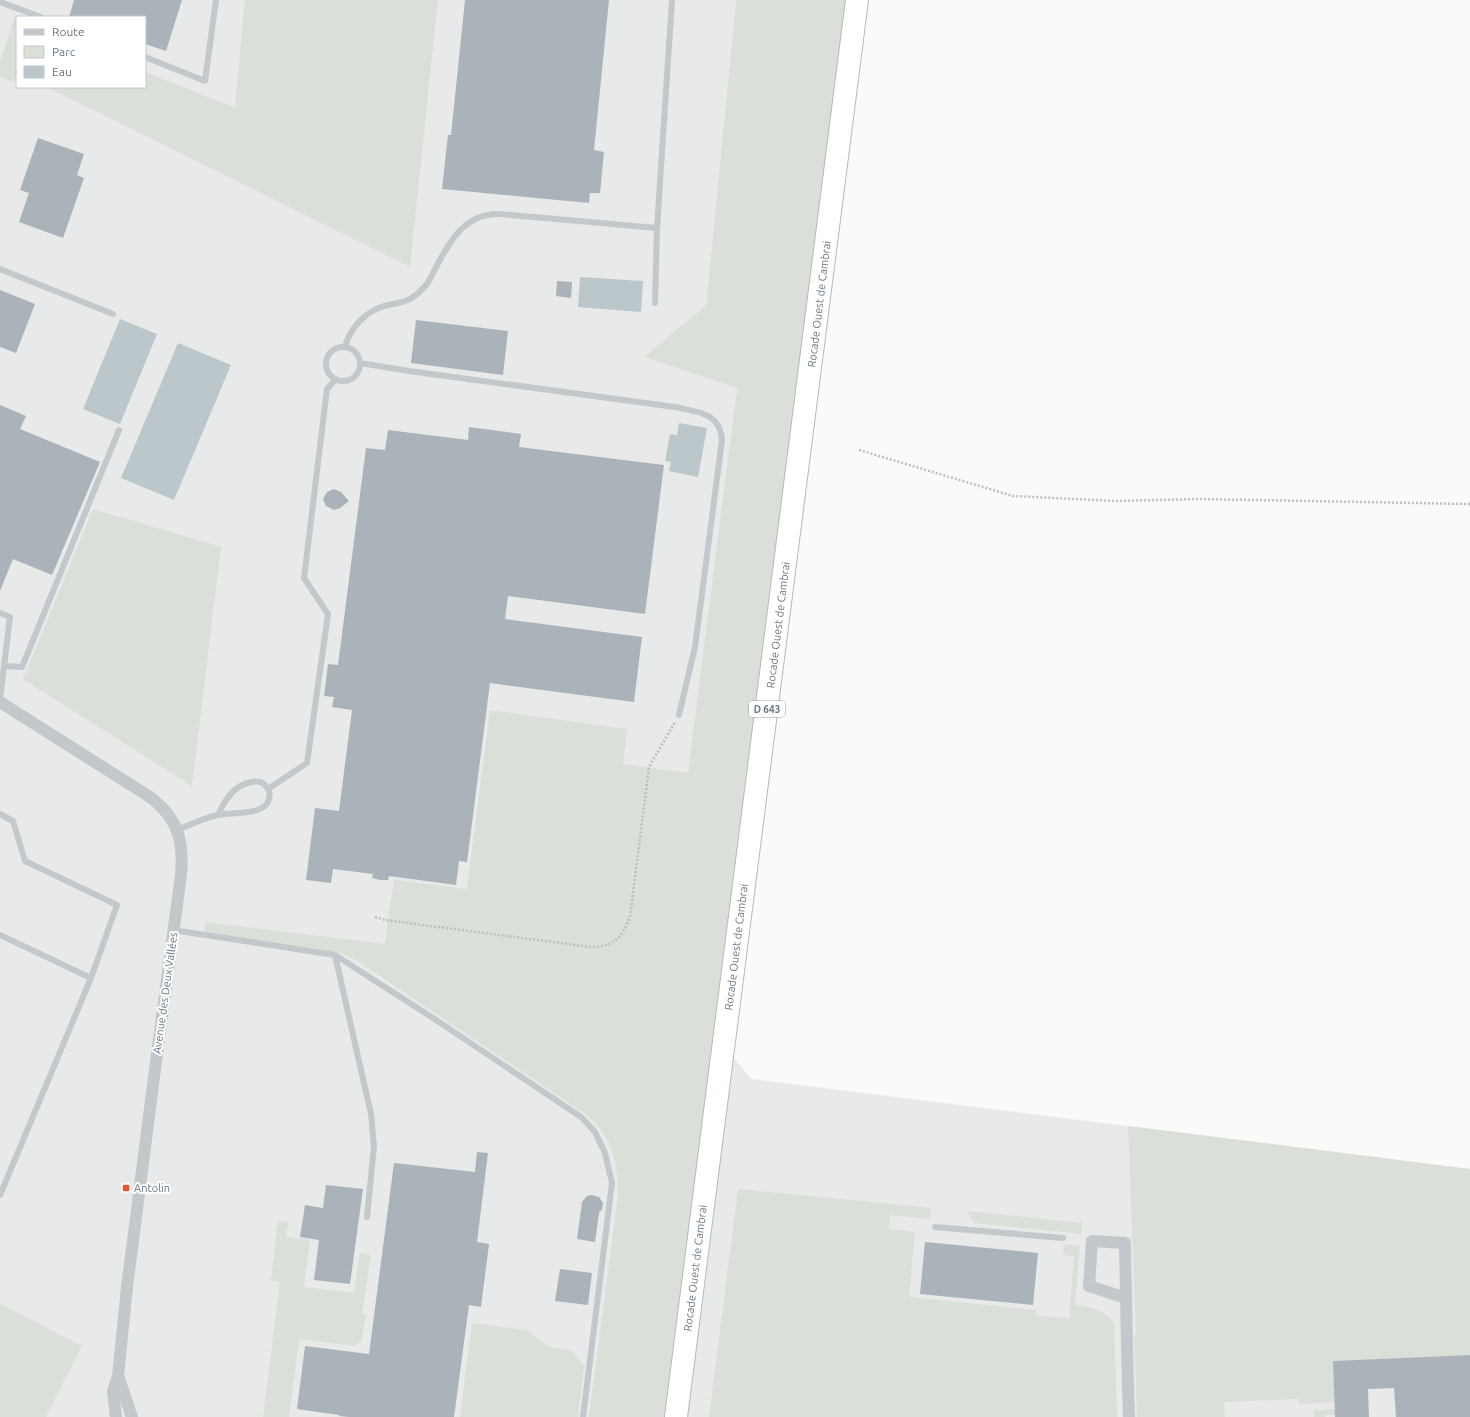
<svg xmlns="http://www.w3.org/2000/svg" width="1470" height="1417" viewBox="0 0 1470 1417" font-family="Ubuntu,sans-serif">
<style>
.built{fill:#e8e9e9;fill-rule:evenodd}
.green{fill:#dadfd7}
.water{fill:#bbc7cb}
.building{fill:#aab3b9}
.lines{fill:none;stroke-linecap:round;stroke-linejoin:round}
.highway-casing{stroke:#b4b9bd;stroke-width:24}
.path{stroke:#bbbfc2;stroke-width:2.5;stroke-dasharray:2 2;stroke-linecap:butt}
.lane{stroke:#c3c8cc;stroke-width:6}
.street{stroke:#c3c8cc;stroke-width:12}
.highway{stroke:#fff;stroke-width:22}
.poi-dot{fill:#e4572e;stroke:#fff;stroke-width:1.5}
.labels{text-anchor:middle;dominant-baseline:central;stroke-width:4;stroke-linejoin:round;paint-order:stroke}
.shield{fill:#fff;stroke:#939fa8;stroke-width:1}
.shield-label{font-size:10px;font-weight:bold;fill:#657683}
.street-label{font-size:11px;fill:#657683;stroke:#fff}
.poi-label{font-size:11px;fill:#657683;stroke:#fff;text-anchor:start}
</style>
<rect width="100%" height="100%" fill="#fafaf8"/>
<path class="built" d="M 0,0 L 736,0 L 706,305 L 644,357 L 737,388 L 690,773 L 662,979 L 752,1079 L 1470,1169 L 1470,1417 L 0,1417 ZM 17,17 L 145,17 L 145,87 L 17,87 Z"/>
<path class="green" d="M 245,0 L 438,0 L 410,267 L 47,87 L 145,87 L 145,72 L 235,108 Z
M 736,0 L 846,0 L 664,1417 L 589,1417 L 618,1196 C 618,1171 615,1146 598,1126 C 594,1121 588,1117 584,1113 L 356,960 L 341,953 L 211,936 L 204,934 L 205,922 L 385,944 L 394,880 L 467,889 L 490,710 L 627,729 L 623,764 L 688,773 L 737,388 L 644,357 L 706,305 Z
M 14,19 L 17,20 L 17,74 L 14,82 L 0,77 L 0,62 Z
M 93,509 L 221,547 L 192,786 L 23,679 Z
M 1128,1126 L 1470,1169 L 1470,1355 L 1333,1361 L 1335,1402 L 1299,1404 L 1299,1399 L 1224,1402 L 1225,1417 L 1137,1417 L 1134,1335 L 1136,1335 Z
M 738,1189 L 931,1208 L 930,1219 L 890,1215 L 889,1229 L 915,1232 L 909,1297 L 1036,1310 L 1036,1316 L 1069,1318 L 1074,1256 L 1063,1255 L 1064,1247 L 1066,1244 L 1080,1246 L 1075,1305 C 1089,1307 1106,1309 1114,1324 L 1117,1417 L 709,1417 Z
M 967,1211 L 1082,1223 L 1081,1234 L 974,1223 Z
M 278,1221 L 288,1222 L 286,1237 L 310,1240 L 304,1287 L 354,1293 L 360,1253 L 371,1255 L 362,1314 L 366,1314 L 361,1342 L 354,1346 L 299,1339 L 289,1417 L 263,1417 L 280,1282 L 271,1280 Z
M 0,1304 L 82,1346 L 46,1417 L 0,1417 Z
M 472,1323 L 525,1330 L 530,1332 L 548,1346 L 572,1351 L 584,1365 L 578,1417 L 460,1417 Z
M 1335,1409 L 1335,1415 L 1325,1415 L 1325,1417 L 1314,1417 L 1314,1410 Z"/>
<path class="water" d="M 580,277 L 643,281 L 641,312 L 578,307 Z
M 120,319 L 157,334 L 120,424 L 83,409 Z
M 178,343 L 231,365 L 174,500 L 121,478 Z
M 679,423 L 707,428 L 698,477 L 669,471 L 671,462 L 665,461 L 670,434 L 677,435 Z"/>
<path class="building" d="M 74,0 L 182,0 L 166,51 L 145,44 L 145,17 L 69,17 Z
M 465,0 L 609,0 L 594,150 L 604,152 L 600,193 L 590,193 L 589,203 L 442,189 L 448,135 L 451,135 Z
M 38,138 L 84,154 L 77,175 L 84,178 L 63,238 L 19,222 L 29,193 L 20,190 Z
M 557,281 L 572,282 L 571,298 L 556,296 Z
M 0,290 L 35,304 L 16,353 L 0,347 Z
M 416,320 L 508,331 L 503,375 L 411,363 Z
M 0,405 L 26,416 L 20,429 L 100,462 L 52,575 L 13,559 L 0,591 Z
M 469,427 L 521,434 L 519,447 L 664,465 L 645,614 L 508,596 L 505,619 L 642,637 L 634,702 L 490,683 L 467,862 L 459,861 L 456,885 L 389,876 L 388,880 L 380,880 L 372,878 L 373,874 L 333,869 L 331,883 L 306,880 L 315,808 L 339,811 L 352,710 L 332,707 L 334,697 L 324,696 L 328,664 L 338,665 L 366,448 L 385,450 L 388,430 L 468,440 Z
M 334,489 L 341,492 L 349,501 L 340,508 L 334,510 L 326,506 L 323,499 L 327,492 Z
M 477,1152 L 488,1153 L 477,1242 L 489,1244 L 481,1307 L 469,1305 L 454,1417 L 349,1417 L 339,1416 L 339,1415 L 297,1409 L 305,1346 L 369,1354 L 394,1163 L 475,1172 Z
M 326,1185 L 363,1189 L 350,1284 L 314,1280 L 319,1240 L 300,1237 L 305,1205 L 323,1208 Z
M 591,1195 L 599,1197 L 603,1203 L 602,1209 L 599,1213 L 595,1242 L 577,1239 L 582,1202 L 587,1196 Z
M 925,1242 L 1038,1253 L 1033,1305 L 920,1294 Z
M 560,1269 L 592,1273 L 588,1305 L 555,1301 Z
M 1470,1355 L 1470,1417 L 1396,1417 L 1394,1388 L 1368,1389 L 1369,1417 L 1335,1417 L 1333,1361 Z"/>
<g class="lines">
<defs>
<path id="highway" d="M 676,1417 L 857,0"/>
</defs>
<use href="#highway" class="highway-casing"/>
<path class="path" d="M 859,450 L 1013,496 L 1115,501 L 1200,499 L 1470,504
M 375,917 L 385,920 L 591,947 C 615,946 621,939 630,917 L 649,767 L 675,722"/>
<path class="lane" d="M 0,2 L 41,17
M 145,57 L 205,81 L 216,0
M 0,269 L 113,314
M 655,303 L 657,228
M 345,347 C 350,328 365,312 384,306 C 392,304 400,303 408,300 C 416,296 422,290 427,284 C 444,254 458,213 499,214 L 657,228 L 672,0
M326 364a17 17 0 1 1 34 0a17 17 0 1 1-34 0Z
M 360,363 L 409,371 L 675,407 C 697,412 720,412 722,440 L 695,647 L 679,715
M 0,613 L 10,617 L 0,699
M 4,666 L 22,667 L 119,430
M 268,789 L 307,763 L 328,614 L 304,578 L 327,389 L 336,379
M 0,814 L 13,821 L 25,861 L 117,905 L 91,978 L 0,1195
M 177,830 C 190,825 204,818 217,815 C 230,812 266,816 269,799 C 271,794 268,788 265,785 C 262,781 256,781 251,782 C 234,785 225,800 218,815
M 173,930 L 335,955 L 433,1018 L 581,1117 L 595,1132 L 605,1153 L 612,1183 L 583,1417
M 0,935 L 91,978
M 335,955 L 371,1114 L 374,1146 L 367,1217
M 935,1227 L 1063,1238"/>
<path class="street" d="M 0,702 L 150,797 C 178,818 184,841 181,875 L 157,1054 L 127,1287 L 118,1376 L 113,1391 L 116,1417
M 1126,1298 L 1089,1286 L 1092,1241 L 1125,1243 C 1126,1301 1127,1359 1129,1417
M 118,1376 L 132,1417"/>
<use href="#highway" class="highway"/>
</g>
<rect class="poi-dot" x="122" y="1184" width="8" height="8" rx="2"/>
<g class="labels">
<rect class="shield" x="749" y="701" width="36" height="16" rx="3"/>
<g class="shield-label">
<text x="767" y="709">D 643</text>
</g>
<g class="street-label">
<text transform="translate(819 304) rotate(-83)">Rocade Ouest de Cambrai</text>
<text transform="translate(778 625) rotate(-83)">Rocade Ouest de Cambrai</text>
<text transform="translate(736 947) rotate(-83)">Rocade Ouest de Cambrai</text>
<text transform="translate(165 993) rotate(-82)">Avenue des Deux Vallées</text>
<text transform="translate(695 1268) rotate(-83)">Rocade Ouest de Cambrai</text>
</g>
<g class="poi-label">
<text x="134" y="1188">Antolin</text>
</g>
</g>
<rect x="16" y="16" width="130" height="72" fill="#ffffff" stroke="#c1c8cd"/>
<rect x="24" y="29" width="20" height="6" fill="#c3c8cc" stroke="#c1c8cd"/>
<text x="52" y="36" font-size="12" fill="#657683">Route</text>
<rect x="24" y="46" width="20" height="12" fill="#dadfd7" stroke="#c1c8cd"/>
<text x="52" y="56" font-size="12" fill="#657683">Parc</text>
<rect x="24" y="66" width="20" height="12" fill="#bbc7cb" stroke="#c1c8cd"/>
<text x="52" y="76" font-size="12" fill="#657683">Eau</text>
</svg>
